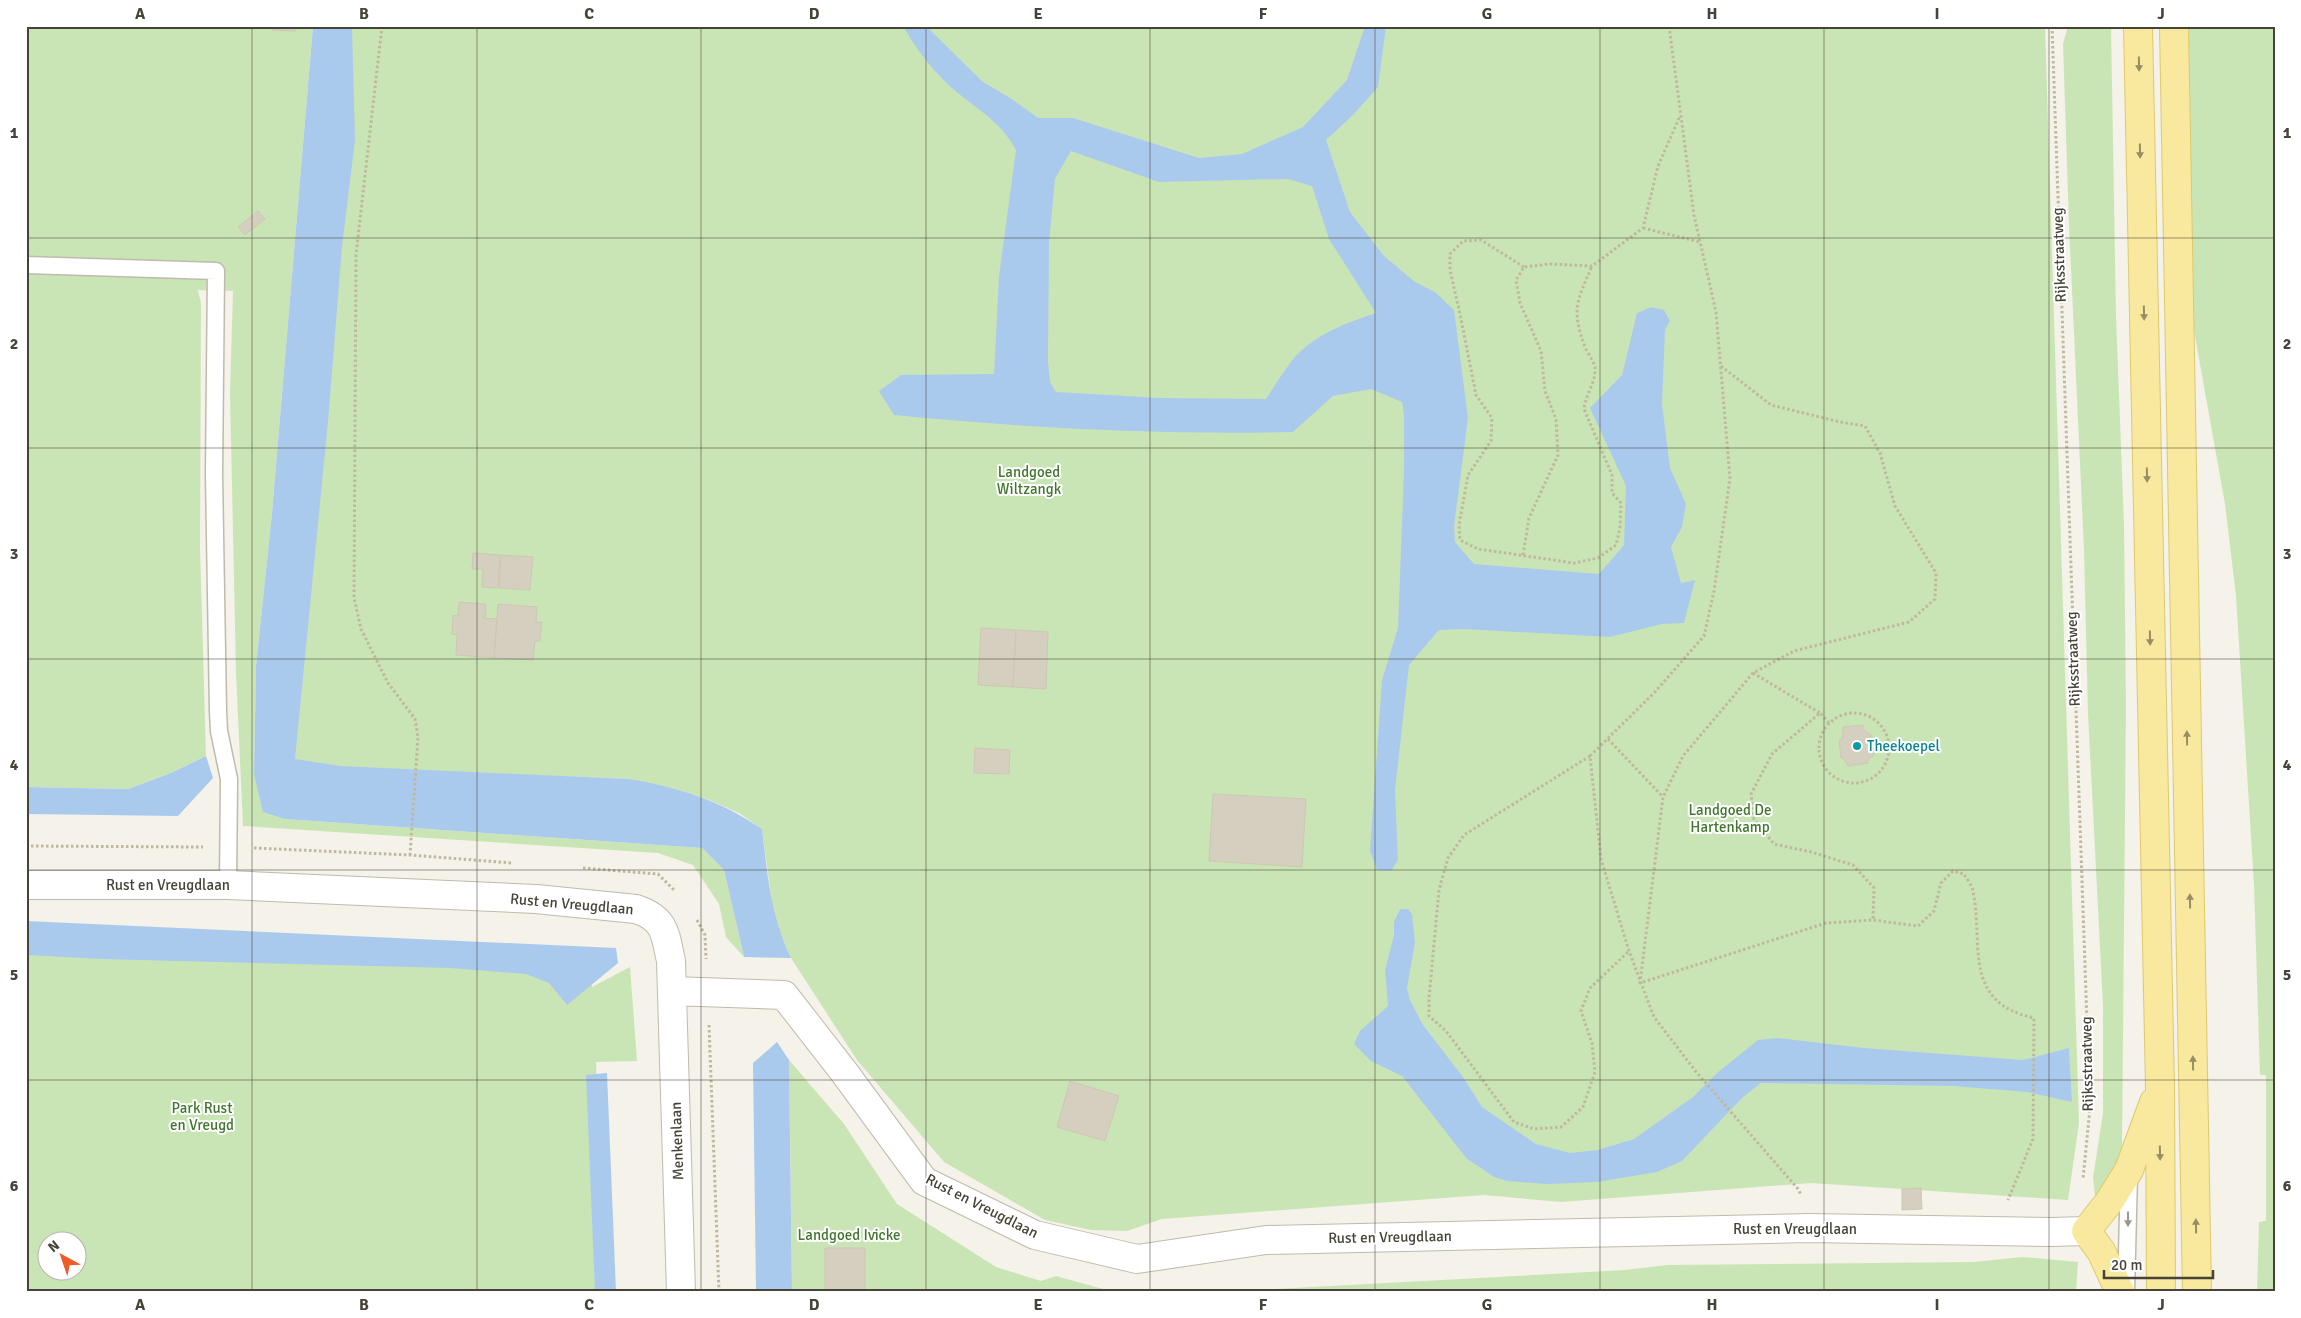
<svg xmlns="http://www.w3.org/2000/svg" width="2301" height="1318" viewBox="0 0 2301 1318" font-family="Signika,sans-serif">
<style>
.green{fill:#cae5b5;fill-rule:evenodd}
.water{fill:#aacaed;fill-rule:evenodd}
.building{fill:#d5cfbf;stroke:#cfc7b3}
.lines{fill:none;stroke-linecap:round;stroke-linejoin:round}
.lane-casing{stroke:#bfbbac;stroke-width:19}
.street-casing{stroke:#bfbbac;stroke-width:30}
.primary-casing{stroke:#ddc96e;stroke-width:30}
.path{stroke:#c0b89e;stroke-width:3;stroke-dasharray:2.5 2.5;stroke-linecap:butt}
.lane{stroke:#fff;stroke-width:16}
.street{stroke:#fff;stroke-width:28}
.primary{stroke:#f9e99e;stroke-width:28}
.oneway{fill:#978e66}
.oneway2{fill:#9a9892}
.grid{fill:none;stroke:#474338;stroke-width:1;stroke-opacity:0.55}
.culture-dot{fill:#0f9aa8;stroke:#fff;stroke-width:2}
.labels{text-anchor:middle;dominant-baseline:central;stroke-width:4;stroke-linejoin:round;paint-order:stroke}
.street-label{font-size:15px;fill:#474338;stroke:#fff}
.park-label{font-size:15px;fill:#41762e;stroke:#fff}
.culture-label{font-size:15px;fill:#0d838f;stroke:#fff;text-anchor:start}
.neatline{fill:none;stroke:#474338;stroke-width:2}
.grid-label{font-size:16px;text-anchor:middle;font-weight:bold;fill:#474338}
</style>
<rect width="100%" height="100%" fill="#f4f2e9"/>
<path class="green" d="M 26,26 L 313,26 L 272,513 L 256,666 L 254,774 L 285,819 L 702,848 L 724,870 L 744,957 L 726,937 L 719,904 L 693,865 L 658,853 L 243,826 L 236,672 L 230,393 L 233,291 L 196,290 L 198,291 L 201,303 L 200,547 L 206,756 L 171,773 L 128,789 L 26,787 Z
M 345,26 L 1373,26 L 1364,69 L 1306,139 L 1340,226 L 1433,386 L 1418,630 L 1391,672 L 1382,856 L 1386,870 L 1391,871 L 1388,855 L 1399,666 L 1429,624 L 1443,390 L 1345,222 L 1313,141 L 1369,74 L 1379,26 L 2045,26 L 2079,1123 L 2068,1200 L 1811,1183 L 1561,1202 L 1484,1195 L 1162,1219 L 1127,1231 L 1091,1230 L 1045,1220 L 944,1162 L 857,1060 L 791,958 L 780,934 L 773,910 L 762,829 L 739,813 L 709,800 L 678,790 L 629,779 L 425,771 L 423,783 L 284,766 ZM 1400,909 L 1402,909 L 1405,918 L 1400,988 L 1410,1035 L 1497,1143 L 1492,1163 L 1394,1046 L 1400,921 L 1398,913 Z
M 2068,26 L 2111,26 L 2116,316 L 2124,525 L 2126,705 L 2122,1145 C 2120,1162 2109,1186 2095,1196 L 2093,1178 L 2103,1113 L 2103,1005 L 2088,714 L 2084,550 L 2069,225 L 2063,44 Z
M 2187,26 L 2275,26 L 2275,1292 L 2257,1292 L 2259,1222 L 2266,1221 L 2266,1075 L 2260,1075 L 2254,885 L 2236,596 L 2225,504 L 2193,325 Z
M 26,935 L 590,954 L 592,987 L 630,967 L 637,1061 L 596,1062 L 606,1292 L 26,1292 ZM 48,1240 L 78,1240 L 78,1270 L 48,1270 Z
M 789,1060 L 844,1124 L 897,1204 L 996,1267 L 1041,1281 L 1056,1276 L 1114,1292 L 792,1292 Z
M 2023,1257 L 2078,1262 L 2076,1292 L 1220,1292 L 1625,1270 L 1667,1265 L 1973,1262 Z"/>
<path class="water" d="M 313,26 L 352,26 L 355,140 L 342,247 L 328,422 L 295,759 L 340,766 L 629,779 C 677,787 722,801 762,829 C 768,877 770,913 791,958 L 744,957 L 724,870 L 702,848 L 285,819 L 263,812 L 254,774 L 256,666 L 272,513 Z
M 903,26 L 929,26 L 930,30 L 983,82 L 1012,99 L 1038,118 L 1073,118 L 1199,158 L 1242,154 L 1303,127 L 1347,80 L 1365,26 L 1386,26 L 1378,87 L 1353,115 L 1326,140 L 1350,212 L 1384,256 L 1415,282 L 1435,292 L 1454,310 L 1468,418 L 1454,527 L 1455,542 L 1474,564 L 1599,574 L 1624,545 L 1626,486 L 1590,408 L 1622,375 L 1637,313 L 1651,307 L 1664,310 L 1670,321 L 1665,330 L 1662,404 L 1670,468 L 1686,504 L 1682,527 L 1671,547 L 1681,583 L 1695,580 L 1684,623 L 1662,624 L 1610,637 L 1463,629 L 1439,630 L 1409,665 L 1395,790 L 1398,860 L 1391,871 L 1377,870 L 1370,851 L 1382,680 L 1398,628 L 1404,470 L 1404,414 L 1402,402 L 1371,389 L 1333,396 L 1293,432 C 1160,435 1027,428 894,415 L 879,391 L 901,375 L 994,374 L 999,276 L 1016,150 C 1001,123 983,113 959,94 C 937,76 917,51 903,26 ZM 1071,151 L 1159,182 L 1288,179 L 1312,186 L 1329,239 L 1376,313 C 1343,324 1309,336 1288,366 C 1280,377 1273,388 1266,399 L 1160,398 L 1056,392 L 1050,382 L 1048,361 L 1049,243 L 1055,179 Z
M 206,756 L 213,778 L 178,816 L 26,814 L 26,787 L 128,789 L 171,773 Z
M 1400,909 L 1408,909 L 1412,914 L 1415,943 L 1407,988 L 1410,1000 L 1423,1025 L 1463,1077 L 1482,1107 L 1536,1144 L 1570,1153 L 1598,1150 L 1634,1139 L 1693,1097 L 1717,1073 L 1758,1040 L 1777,1038 L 1864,1048 L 2023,1060 L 2069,1048 L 2072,1102 L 2027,1092 L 1953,1086 L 1761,1083 L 1743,1097 L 1682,1161 L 1657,1172 L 1597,1182 L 1547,1184 L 1507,1181 L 1494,1177 L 1467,1159 L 1402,1076 L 1371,1061 L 1354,1044 L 1360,1031 L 1388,1006 L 1385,970 L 1394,935 L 1394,922 Z
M 26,921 L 616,948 L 618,963 L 567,1005 L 549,983 L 526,974 L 450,968 L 101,959 L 26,955 Z
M 777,1042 L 789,1060 L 792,1292 L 756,1292 L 753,1063 Z
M 607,1073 L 616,1292 L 595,1292 L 586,1075 Z"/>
<path class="building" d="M 272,26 L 295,26 L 295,31 L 272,30 Z
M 258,211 L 265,219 L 245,235 L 238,227 Z
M 473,553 L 500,555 L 498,588 L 482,587 L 483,569 L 472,569 Z
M 501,555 L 533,557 L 530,590 L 499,588 Z
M 459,602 L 486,604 L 485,618 L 497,619 L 494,658 L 456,655 L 457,635 L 452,634 L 453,615 L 458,616 Z
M 498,604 L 537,607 L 536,622 L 542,622 L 540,641 L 535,641 L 533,660 L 494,658 Z
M 981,628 L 1016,630 L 1013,687 L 978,685 Z
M 1016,630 L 1048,632 L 1046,689 L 1013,687 Z
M 1863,725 L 1863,729 L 1872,736 L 1874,755 L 1868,760 L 1868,763 L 1848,766 L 1843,758 L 1841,758 L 1839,740 L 1842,739 L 1843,727 Z
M 975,748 L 1010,750 L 1009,774 L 974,773 Z
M 1213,794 L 1306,799 L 1302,867 L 1209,861 Z
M 1070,1081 L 1119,1096 L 1105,1141 L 1057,1127 Z
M 1921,1188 L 1922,1209 L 1902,1210 L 1902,1189 Z
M 825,1248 L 865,1248 L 865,1292 L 825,1292 Z"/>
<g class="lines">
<defs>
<path id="lane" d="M 26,265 L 216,271 L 214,475 L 218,711 L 219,731 L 229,779 L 228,885
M 2126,1292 L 2129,1175"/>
<path id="street" d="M 26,885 L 228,885 L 536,899 L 636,909 C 666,919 665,934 671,961 L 681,1292
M 672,991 L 784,995 L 844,1072 L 924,1181 L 1035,1235 L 1137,1259 L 1266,1240 L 1809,1228 L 2051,1232 L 2086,1231"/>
<path id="primary" d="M 2138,26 L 2160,1087 L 2161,1292
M 2174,26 L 2197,1292
M 2120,1292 L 2101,1251 L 2086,1231 L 2109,1202 L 2129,1170 L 2154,1102"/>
</defs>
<use href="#lane" class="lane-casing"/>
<use href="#street" class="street-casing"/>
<use href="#primary" class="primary-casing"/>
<path class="path" d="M 382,26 L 356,255 L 354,598 L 361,629 L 388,683 L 415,719 L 418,737 L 410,855
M 1669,26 L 1694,215 L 1716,312 L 1730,478 L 1714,591 L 1704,636 L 1654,693 L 1590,756 L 1601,859 L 1629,951 L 1654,1017 L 1697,1073 L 1799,1190 L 1801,1196
M 2052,26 L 2090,1108 L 2083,1179
M 1643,228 L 1700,242
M 1524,267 L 1481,240 L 1463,241 L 1450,254 L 1450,270 L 1460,314 L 1476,395 L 1492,418 L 1491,441 L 1468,475 L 1459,525 L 1460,540 L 1478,549 L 1574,563 L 1598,558 L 1616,545 L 1620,528 L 1621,503 L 1612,493 L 1612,475 L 1584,409 C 1585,396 1596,382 1595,368 C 1594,361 1588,354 1585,347 C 1571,309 1577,301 1592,266
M 1721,366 L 1771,405 L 1840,422 L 1865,426 L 1880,453 L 1895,506 L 1936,573 L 1935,599 L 1909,622 L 1794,651 L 1753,673 L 1683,756 L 1663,797 L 1640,983 L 1826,923 L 1873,920 L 1918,926 L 1934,911 L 1941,883 L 1953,871 L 1964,874 C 1967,879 1972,885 1973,891 C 1984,944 1961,1002 2034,1018 L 2033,1139 L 2008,1200
M 1523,555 L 1529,518 L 1558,455 L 1556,419 L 1545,391 L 1541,351 L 1520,303 L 1516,280 L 1524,267 L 1550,264 L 1592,266 L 1643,228 L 1658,166 L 1680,116
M 1753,673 L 1820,713
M1819 748a35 35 0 1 1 70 0a35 35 0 1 1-70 0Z
M 1829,723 L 1820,713 L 1772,754 L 1751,794 L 1754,819 L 1774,844 L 1811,852 L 1853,865 L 1874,888 L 1873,920
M 1608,739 L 1663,797
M 1590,756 L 1464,835 L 1448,858 L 1439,890 L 1429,998 L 1429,1016 L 1446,1031 L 1514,1122 L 1534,1129 L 1561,1127 L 1583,1107 L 1595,1072 L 1592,1043 L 1581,1011 L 1590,988 L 1629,951
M 26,846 L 203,847
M 254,848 L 410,855 L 512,863
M 583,868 L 658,874 L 675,891
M 697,920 L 705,935 L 706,959
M 709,1025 L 719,1292"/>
<use href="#lane" class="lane"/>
<use href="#street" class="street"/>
<use href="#primary" class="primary"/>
</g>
<defs><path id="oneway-solid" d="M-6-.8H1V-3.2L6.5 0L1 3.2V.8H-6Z" transform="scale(1.25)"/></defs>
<g class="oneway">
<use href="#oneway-solid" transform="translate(2139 64) rotate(89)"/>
<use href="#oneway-solid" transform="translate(2140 151) rotate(89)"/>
<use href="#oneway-solid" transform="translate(2144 313) rotate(89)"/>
<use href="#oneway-solid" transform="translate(2147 475) rotate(89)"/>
<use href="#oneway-solid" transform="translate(2150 638) rotate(89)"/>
<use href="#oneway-solid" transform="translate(2187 738) rotate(-91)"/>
<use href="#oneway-solid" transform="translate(2190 901) rotate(-91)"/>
<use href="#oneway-solid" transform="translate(2193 1063) rotate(-91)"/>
<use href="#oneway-solid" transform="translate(2160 1153) rotate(89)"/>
<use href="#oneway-solid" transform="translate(2196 1226) rotate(-91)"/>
</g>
<use class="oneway2" href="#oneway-solid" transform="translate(2128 1219) rotate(90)"/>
<path class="grid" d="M 252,26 L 252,1292M 477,26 L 477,1292M 701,26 L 701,1292M 926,26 L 926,1292M 1150,26 L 1150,1292M 1375,26 L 1375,1292M 1600,26 L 1600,1292M 1824,26 L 1824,1292M 2049,26 L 2049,1292M 26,238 L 2275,238M 26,448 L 2275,448M 26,659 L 2275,659M 26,870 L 2275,870M 26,1080 L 2275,1080"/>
<circle class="culture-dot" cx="1857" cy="746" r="5"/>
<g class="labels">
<g class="street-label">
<text transform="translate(2059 255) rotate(-92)">Rijksstraatweg</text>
<text transform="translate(2073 659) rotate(-92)">Rijksstraatweg</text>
<text x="168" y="885">Rust en Vreugdlaan</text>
<text transform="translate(572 904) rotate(5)">Rust en Vreugdlaan</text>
<text transform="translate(2087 1064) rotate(-91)">Rijksstraatweg</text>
<text transform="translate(677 1141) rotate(-92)">Menkenlaan</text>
<text transform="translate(982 1206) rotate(27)">Rust en Vreugdlaan</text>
<text x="1795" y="1229">Rust en Vreugdlaan</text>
<text transform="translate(1390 1237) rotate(-1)">Rust en Vreugdlaan</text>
</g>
<g class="park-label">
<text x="1029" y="472">Landgoed<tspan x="1029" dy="17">Wiltzangk</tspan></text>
<text x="1730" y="810">Landgoed De<tspan x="1730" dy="17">Hartenkamp</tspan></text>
<text x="202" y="1108">Park Rust<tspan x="202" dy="17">en Vreugd</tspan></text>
<text x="849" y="1235">Landgoed Ivicke</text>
</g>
<g class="culture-label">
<text x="1867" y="746">Theekoepel</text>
</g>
</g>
<rect width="2301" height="1318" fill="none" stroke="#ffffff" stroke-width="55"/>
<g transform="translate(62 1256) rotate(320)"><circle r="24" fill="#ffffff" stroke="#b5b4af"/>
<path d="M0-4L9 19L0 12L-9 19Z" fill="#ee5b26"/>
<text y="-8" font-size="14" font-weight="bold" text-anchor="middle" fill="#474338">N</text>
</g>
<path d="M2104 1270v8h109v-8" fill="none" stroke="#474338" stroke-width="2.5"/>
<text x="2111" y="1270" font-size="15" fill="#474338" stroke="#ffffff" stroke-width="4" paint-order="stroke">20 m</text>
<rect x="28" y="28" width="2246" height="1262" class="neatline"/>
<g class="grid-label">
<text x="140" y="19">A</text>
<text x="364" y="19">B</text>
<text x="589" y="19">C</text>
<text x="814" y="19">D</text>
<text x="1038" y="19">E</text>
<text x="1263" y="19">F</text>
<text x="1487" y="19">G</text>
<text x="1712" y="19">H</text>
<text x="1937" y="19">I</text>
<text x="2161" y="19">J</text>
<text x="14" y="138">1</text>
<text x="2287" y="138">1</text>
<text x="14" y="349">2</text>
<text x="2287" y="349">2</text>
<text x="14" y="559">3</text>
<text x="2287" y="559">3</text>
<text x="14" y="770">4</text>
<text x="2287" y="770">4</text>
<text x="14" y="980">5</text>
<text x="2287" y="980">5</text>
<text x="14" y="1191">6</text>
<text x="2287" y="1191">6</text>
<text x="140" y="1310">A</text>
<text x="364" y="1310">B</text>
<text x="589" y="1310">C</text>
<text x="814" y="1310">D</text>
<text x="1038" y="1310">E</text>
<text x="1263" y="1310">F</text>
<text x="1487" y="1310">G</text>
<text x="1712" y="1310">H</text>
<text x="1937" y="1310">I</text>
<text x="2161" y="1310">J</text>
</g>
</svg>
